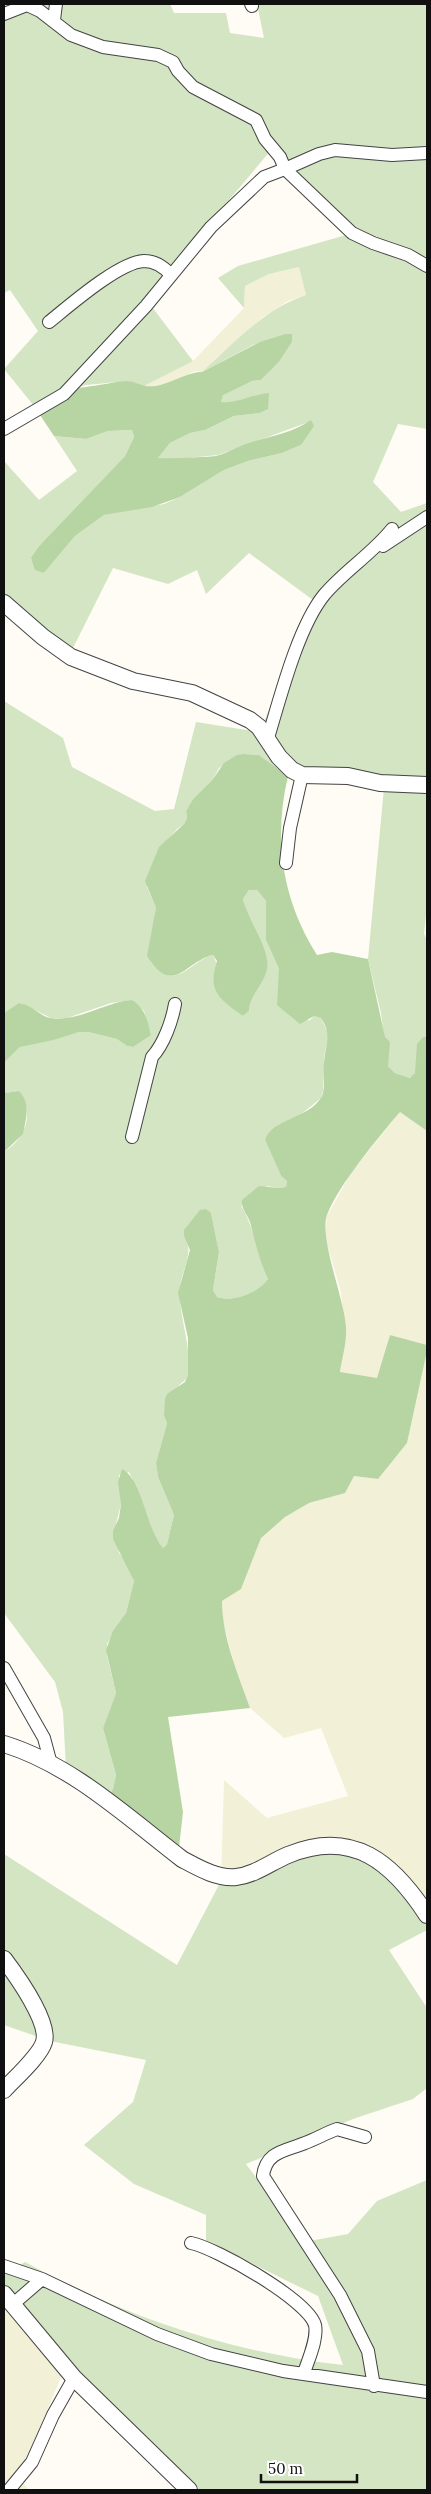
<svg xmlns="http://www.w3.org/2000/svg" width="431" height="2494" viewBox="0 0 431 2494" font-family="Lora,serif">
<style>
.farmland{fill:#f2f0d7}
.green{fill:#d3e5c2}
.forest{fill:#b7d4a3}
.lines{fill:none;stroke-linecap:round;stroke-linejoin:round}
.minor-casing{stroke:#434343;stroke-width:14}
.tertiary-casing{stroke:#434343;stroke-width:18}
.minor{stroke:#fff;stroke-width:12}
.tertiary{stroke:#fff;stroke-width:16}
</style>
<rect width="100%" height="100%" fill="#fefcf5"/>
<path class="farmland" d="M 299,267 L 306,295 L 288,301 L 263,317 L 202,372 L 195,371 L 168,384 L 142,387 L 194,360 L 244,308 L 245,286 L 269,274 Z
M 400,1112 L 427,1131 L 427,1345 L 390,1335 L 377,1379 L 340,1373 L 345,1335 L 341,1292 L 325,1237 L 327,1216 L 351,1173 Z
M 427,1351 L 427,1920 L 221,1881 L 224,1780 L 267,1818 L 348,1796 L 321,1728 L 284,1738 L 250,1708 L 235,1667 L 222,1618 L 222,1601 L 241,1589 L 261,1537 L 285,1517 L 309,1503 L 315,1502 L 354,1476 L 378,1479 L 407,1443 Z
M 4,2296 L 66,2365 L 19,2478 L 29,2490 L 4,2490 Z"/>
<path class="green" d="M 4,4 L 170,4 L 174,13 L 226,13 L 230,33 L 264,38 L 257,4 L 427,4 L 427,429 L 398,424 L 373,482 L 401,512 L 427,503 L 427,906 L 424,934 L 427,940 L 427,1037 L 423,1037 L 416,1058 L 416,1073 L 410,1078 L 395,1073 L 388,1066 L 381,1013 L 368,959 L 385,777 L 288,776 L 259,755 L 244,754 L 219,768 L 213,779 L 193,799 L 186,811 L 187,818 L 184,824 L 177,829 L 156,854 L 147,887 L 156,908 L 151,962 L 169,976 C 187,976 196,959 213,955 L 236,1011 L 243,1016 L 249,1011 C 250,994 267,980 267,962 L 245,909 L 243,899 L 249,890 L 257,890 L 266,901 L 266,940 L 279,969 L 279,985 L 309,1021 L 314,1016 L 321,1018 L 329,1035 L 324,1057 L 323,1091 L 321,1098 L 299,1116 L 278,1125 L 265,1140 L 281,1176 L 287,1181 L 286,1187 L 279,1188 L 267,1186 L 241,1206 C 255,1228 257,1255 268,1279 C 259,1292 233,1303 217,1297 L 213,1290 L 219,1252 L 211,1213 L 184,1236 C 195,1253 182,1268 180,1287 C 178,1317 192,1344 188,1374 C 187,1382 180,1382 177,1388 C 172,1396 168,1407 164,1416 L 167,1423 L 156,1463 L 158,1477 L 174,1515 L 167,1544 L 163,1548 C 144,1527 142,1497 129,1472 L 119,1475 L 121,1504 L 116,1524 L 119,1553 L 124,1559 L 134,1581 L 126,1613 L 107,1644 L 107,1656 L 116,1693 L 103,1728 L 116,1775 L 113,1789 L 107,1800 L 66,1768 L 63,1712 L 55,1682 L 4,1613 L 4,1152 C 27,1137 34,1115 19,1091 L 4,1093 L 4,1063 L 20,1047 L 79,1032 L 88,1032 L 117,1039 L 127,1046 L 133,1047 L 151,1034 L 144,1011 L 132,1000 L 111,1003 L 67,1018 L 51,1018 L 20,1003 L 4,1013 L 4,701 L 63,738 L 72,767 L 155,811 L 174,809 L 196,722 L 260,732 L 313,600 L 249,553 L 206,594 L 197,570 L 168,584 L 113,568 L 73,648 L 4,603 L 4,461 L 39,500 L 77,471 L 54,436 L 86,439 L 108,431 L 132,430 L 134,437 L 125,456 L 39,546 L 31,559 L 44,573 L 75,536 L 104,515 L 164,504 L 180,497 L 224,470 L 248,461 L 282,453 L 301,445 L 306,423 L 218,455 L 166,460 L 158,458 L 170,443 L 190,433 L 205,430 L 234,416 L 260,413 L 267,409 L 262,394 L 229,403 L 221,402 L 223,394 L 252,381 L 261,380 L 279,362 L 292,342 L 285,334 L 253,345 L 202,372 C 235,342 264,309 306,295 L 299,267 L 269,274 L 245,286 L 244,308 L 218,278 L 238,266 L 346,235 L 271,150 L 146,299 L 193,361 L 142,387 L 128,381 L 86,385 L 54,393 L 34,406 L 4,369 L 38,331 L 10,290 L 4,293 Z
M 300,1850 L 370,1855 L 427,1920 L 427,1930 L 389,1950 L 427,2008 L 427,2088 L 413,2099 L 353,2119 L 246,2164 L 304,2242 L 348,2234 L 377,2201 L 427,2180 L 427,2487 L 425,2490 L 198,2490 L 66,2365 L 4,2296 L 4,2275 L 25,2262 C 125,2317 229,2352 343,2365 L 318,2296 L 206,2241 L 206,2215 L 134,2184 L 84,2145 L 133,2102 L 146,2060 L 50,2041 L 4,2025 L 4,1854 L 177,1965 L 221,1881 Z"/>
<path class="forest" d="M 285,334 L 292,334 L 292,342 L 279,362 L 261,380 L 252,381 L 223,395 L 221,402 C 236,404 253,394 269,393 L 268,409 L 260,413 L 234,416 L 205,430 L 190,433 L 170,443 L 158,458 C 162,459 210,457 216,456 C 228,453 238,446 249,443 C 270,436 293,433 311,420 L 314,426 L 301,445 L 282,453 L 248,461 L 224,470 L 180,497 L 152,507 L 104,515 L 75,536 L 44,573 L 35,570 L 31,558 L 39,546 L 125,456 L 134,437 L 132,430 L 108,431 L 86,439 L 54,436 L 34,406 C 51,388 76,389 99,385 C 108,384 117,381 126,381 C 136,381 143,388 155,386 C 170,384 190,371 202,372 L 260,342 Z
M 244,754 L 259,755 L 288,776 C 273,839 282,900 317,955 L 332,952 L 368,959 L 385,1037 L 390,1042 L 388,1066 L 395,1073 L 410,1078 L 415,1073 L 417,1044 L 423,1037 L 427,1037 L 427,1131 L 400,1112 C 378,1138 339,1184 327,1215 C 319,1238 344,1298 346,1327 C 347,1342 342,1358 340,1372 L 377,1378 L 390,1335 L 427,1345 L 427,1351 L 407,1443 L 378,1479 L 354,1476 L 345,1493 L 309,1503 L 285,1517 L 261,1538 L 241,1589 L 222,1601 C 222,1637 238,1674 250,1708 L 168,1717 L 183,1812 L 178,1856 L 107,1800 L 113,1789 L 116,1775 L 103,1728 L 116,1693 L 106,1650 L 113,1631 L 126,1613 L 134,1581 L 113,1539 L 113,1531 L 119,1518 L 121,1504 L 118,1482 L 122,1469 C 143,1480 145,1527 163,1548 L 167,1544 L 174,1515 L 158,1477 L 156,1463 L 167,1423 L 164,1416 L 165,1399 L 167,1394 L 185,1382 L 188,1375 L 188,1338 L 178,1293 L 190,1250 L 184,1236 L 184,1230 L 200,1210 L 206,1209 L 211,1213 L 219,1252 L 213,1290 L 217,1297 C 233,1303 259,1292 268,1279 C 259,1260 255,1241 250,1222 C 247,1214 241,1209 242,1200 L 259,1186 L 279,1188 L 286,1187 L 287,1181 L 281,1176 L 265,1140 C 272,1118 310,1119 322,1096 C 326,1087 322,1072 324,1062 C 326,1044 332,1034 321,1018 L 314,1016 L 300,1024 L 277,1005 L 279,969 L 266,940 L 266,901 L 257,890 L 249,890 L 243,899 C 247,919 271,950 267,969 C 264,984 250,995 249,1011 L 243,1016 C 220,999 207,992 217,961 L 213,955 C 185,961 174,998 147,956 L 156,908 L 145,881 L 159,847 L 184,824 L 187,818 L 186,811 L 193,799 L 213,779 L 224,763 L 237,755 Z
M 132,1000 C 145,1008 148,1021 151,1035 L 133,1047 L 127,1046 L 117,1039 L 88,1032 L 79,1032 L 53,1040 L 20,1047 L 4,1063 L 4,1013 L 19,1003 C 33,1005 40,1017 51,1018 C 79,1022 105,1002 132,1000 Z
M 19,1091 C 31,1103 26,1119 23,1134 L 4,1152 L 4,1093 Z"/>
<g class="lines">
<defs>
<path id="minor" d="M 251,4 L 252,6
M 4,14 L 27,5 L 40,11 L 71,35 L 103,47 L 158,55 L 173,62 L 178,71 L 193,87 L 256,120 L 265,139 L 280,157 L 285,169 L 319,154 L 335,150 L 392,155 L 427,153
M 54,20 L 56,4
M 49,322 C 69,306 119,262 144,261 C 156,261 164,267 171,275
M 4,429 L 64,394 L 146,306 L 211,227 L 264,177 L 285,169 L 352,233 L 373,243 L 408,255 L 427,266
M 383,546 L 427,517
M 268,738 C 280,698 298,627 324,595 C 344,571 372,554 392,529
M 286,863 L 290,828 L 302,775
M 132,1137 L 152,1057 C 164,1044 172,1021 175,1004
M 4,1668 L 44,1738 L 51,1764
M 365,2137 L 337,2129 C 326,2133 316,2139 305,2143 C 286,2151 266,2151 263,2176 L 340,2295 L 368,2351 L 374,2386
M 191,2243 C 216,2248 308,2300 315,2325 C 318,2339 308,2360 304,2373
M 4,2266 L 42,2279 L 157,2334 L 211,2354 L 283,2371 L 427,2392
M 12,2305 L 42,2279
M 9,2490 L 32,2462 L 53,2415 L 74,2378"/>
<path id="tertiary" d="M 4,603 L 43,637 L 71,657 L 133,681 L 192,693 L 250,720 L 259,727 L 279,757 L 292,770 L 302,775 L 348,776 L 380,783 L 427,785
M 4,1744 C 72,1765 126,1816 182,1859 C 197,1867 217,1879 236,1877 C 255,1875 271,1862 288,1855 C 353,1828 393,1863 427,1915
M 4,1959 C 16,1975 50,2022 44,2042 C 40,2056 14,2079 4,2090
M 4,2294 L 74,2378 L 189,2490"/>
</defs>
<use href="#minor" class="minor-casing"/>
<use href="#tertiary" class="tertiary-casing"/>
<use href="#minor" class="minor"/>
<use href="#tertiary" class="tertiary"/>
</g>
<rect width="431" height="2494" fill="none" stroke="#101010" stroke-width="10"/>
<path d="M261 2474v8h96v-8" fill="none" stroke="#101010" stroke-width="2.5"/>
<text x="268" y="2474" font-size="15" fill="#101010" stroke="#ffffff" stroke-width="4" paint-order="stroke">50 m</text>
</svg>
